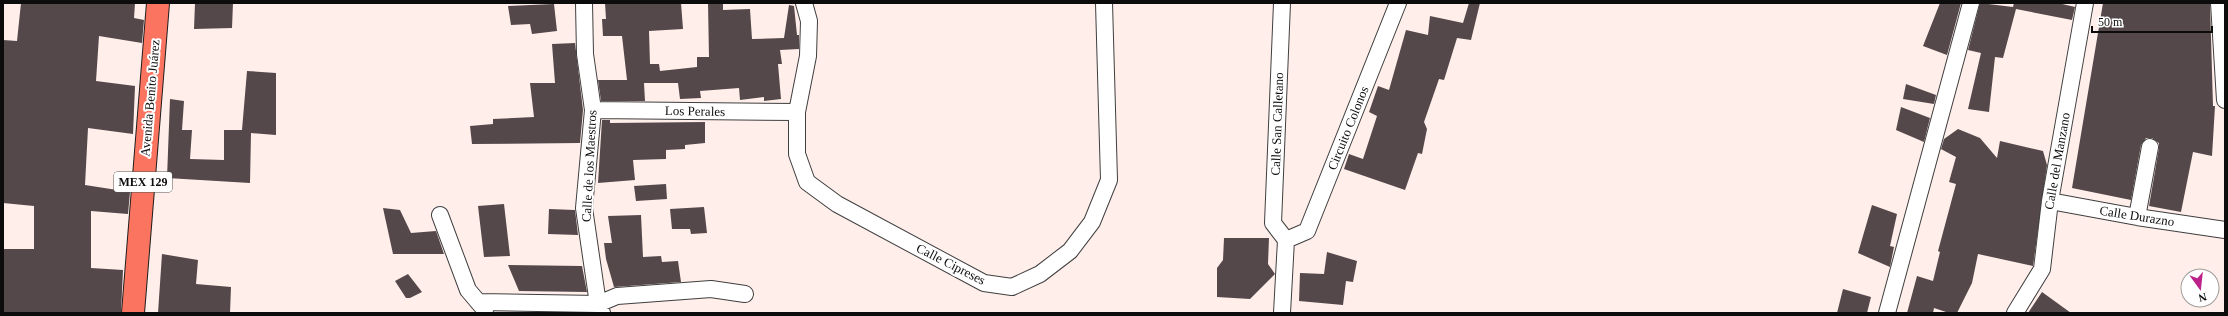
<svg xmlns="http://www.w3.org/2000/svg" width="2228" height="316" viewBox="0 0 2228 316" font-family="'Times New Roman',serif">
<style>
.building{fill:#54484b}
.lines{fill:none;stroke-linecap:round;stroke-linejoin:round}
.minor-casing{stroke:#3f3f3f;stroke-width:18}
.primary-casing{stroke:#1d1d1d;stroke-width:24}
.minor{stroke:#fff;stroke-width:16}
.primary{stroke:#fb745f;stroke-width:22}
.labels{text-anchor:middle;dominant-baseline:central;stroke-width:4;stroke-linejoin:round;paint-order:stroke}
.shield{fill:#fff;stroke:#555;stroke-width:1}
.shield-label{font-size:12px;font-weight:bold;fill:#0c0c0c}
.street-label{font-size:13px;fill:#0c0c0c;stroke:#fff}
</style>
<rect width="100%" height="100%" fill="#ffeeea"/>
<path class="building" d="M 21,3 L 135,3 L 134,18 L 144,20 L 142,43 L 99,36 L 96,81 L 135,86 L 133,134 L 88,128 L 85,185 L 130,192 L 128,214 L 91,211 L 91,268 L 123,270 L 121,313 L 3,313 L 3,249 L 34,249 L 34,206 L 3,203 L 3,40 L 17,41 Z
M 195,3 L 233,3 L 232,28 L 194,29 Z
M 605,3 L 681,3 L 683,29 L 649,31 L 650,64 L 659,64 L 660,71 L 697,67 L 697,57 L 709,57 L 708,3 L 723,3 L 723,10 L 750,9 L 752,39 L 784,38 L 789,5 L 794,6 L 797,35 L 799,35 L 799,49 L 780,50 L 782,64 L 778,64 L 781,99 L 764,101 L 764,97 L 740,100 L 739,88 L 700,91 L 701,98 L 680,99 L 678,83 L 644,83 L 645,101 L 601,101 L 598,80 L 627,80 L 622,36 L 603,36 L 602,19 L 606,19 Z
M 1469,3 L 1480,3 L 1471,40 L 1457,38 L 1444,80 L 1439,79 L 1424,122 L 1427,129 L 1422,154 L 1418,153 L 1405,190 L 1344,169 L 1349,154 L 1363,159 L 1377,116 L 1369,112 L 1378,86 L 1389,90 L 1406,30 L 1428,35 L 1430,16 L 1463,23 Z
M 1940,3 L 1961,3 L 1947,55 L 1923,46 Z
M 1980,3 L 2013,7 L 2014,3 L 2058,3 L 2075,7 L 2072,20 L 2016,9 L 2003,58 L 1995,57 L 1989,112 L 1968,109 L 1981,53 L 1968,50 Z
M 2103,3 L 2210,3 L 2213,106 L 2215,106 L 2212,156 L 2193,152 L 2181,212 L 2149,206 L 2159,148 L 2159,143 L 2152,138 L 2146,138 L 2141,145 L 2131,200 L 2072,188 Z
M 554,4 L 557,31 L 532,34 L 530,24 L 511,25 L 508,6 Z
M 575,43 L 583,110 L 580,143 L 472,144 L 470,126 L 493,124 L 493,119 L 534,117 L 530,83 L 555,83 L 552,44 Z
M 247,71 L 276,73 L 276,135 L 251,133 L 250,183 L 167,178 L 170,99 L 184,101 L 182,130 L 192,130 L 190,159 L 224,160 L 224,130 L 242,130 Z
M 1906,84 L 1936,95 L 1934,104 L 1903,99 Z
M 1901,107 L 1930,118 L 1924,142 L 1896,130 Z
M 602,120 L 610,120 L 610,123 L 705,122 L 705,143 L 685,145 L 685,149 L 666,150 L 666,159 L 633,160 L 635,180 L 598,183 Z
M 1958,129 L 1980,138 L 1997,158 L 2000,141 L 2043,151 L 2047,165 L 2033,266 L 1978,254 L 1972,283 L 1957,313 L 1949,313 L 1934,308 L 1933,313 L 1907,313 L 1917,276 L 1933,281 L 1940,252 L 1938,251 L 1956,184 L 1949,182 L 1956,157 L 1941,149 L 1944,139 Z
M 666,184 L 667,199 L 636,201 L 634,186 Z
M 504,204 L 510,256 L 484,257 L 478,206 Z
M 1872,205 L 1897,214 L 1890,246 L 1894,247 L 1890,267 L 1858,253 Z
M 704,207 L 707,233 L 691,234 L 690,229 L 672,229 L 670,209 Z
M 383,208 L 400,210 L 411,233 L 436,231 L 444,254 L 393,254 Z
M 549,209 L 575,210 L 578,235 L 548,234 Z
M 641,215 L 643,257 L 661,256 L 662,262 L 678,261 L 681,282 L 614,287 L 606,259 L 604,243 L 612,243 L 608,216 Z
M 1224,238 L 1269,238 L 1268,264 L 1275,274 L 1250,299 L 1217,297 L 1217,268 L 1223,260 Z
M 1327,252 L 1357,261 L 1353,282 L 1346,281 L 1343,305 L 1299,301 L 1300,273 L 1324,274 Z
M 162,254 L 198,260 L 196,284 L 231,287 L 230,313 L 158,313 Z
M 508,265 L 582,266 L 587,292 L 519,291 Z
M 408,274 L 422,292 L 410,298 L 406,298 L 395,281 Z
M 1843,289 L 1871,297 L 1867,313 L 1837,313 Z
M 2042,292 L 2071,313 L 2028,313 Z"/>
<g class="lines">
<defs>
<path id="minor" d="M 584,3 L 585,54 L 593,110 L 584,208 L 598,304 L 602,313
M 804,3 L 809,21 L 808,56 L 797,112 L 797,154 L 807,182 L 837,204 L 984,283 L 1012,287 L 1040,274 L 1070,251 L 1092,222 L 1109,180 L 1104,3
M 1282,3 L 1273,223 L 1286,240
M 2219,3 L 2225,100
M 593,110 L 797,112
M 2050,201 L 2137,217 L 2225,230
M 440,215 L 468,290 L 485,310
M 2137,217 L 2150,147
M 1286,240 L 1307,231 L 1398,3
M 478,302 L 598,304 L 617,296 L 711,289 L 745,294
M 1282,313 L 1286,240
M 1887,313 L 1971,3
M 2015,313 L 2042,269 L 2050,201 L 2085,3"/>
<path id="primary" d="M 133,313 L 158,3"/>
</defs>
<use href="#minor" class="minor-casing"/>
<use href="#primary" class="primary-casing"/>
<use href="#minor" class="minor"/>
<use href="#primary" class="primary"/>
</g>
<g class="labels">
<rect class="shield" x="114" y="172" width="58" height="20" rx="3"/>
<g class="shield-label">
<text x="143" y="182">MEX 129</text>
</g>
<g class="street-label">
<text transform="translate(150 98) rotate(-85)">Avenida Benito Juárez</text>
<text transform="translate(695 111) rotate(1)">Los Perales</text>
<text transform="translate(1277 124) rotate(-88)">Calle San Calletano</text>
<text transform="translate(1348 128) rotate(-68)">Circuito Colonos</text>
<text transform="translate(2057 161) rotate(-80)">Calle del Manzano</text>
<text transform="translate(589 166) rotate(-87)">Calle de los Maestros</text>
<text transform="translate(2137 216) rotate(9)">Calle Durazno</text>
<text transform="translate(951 264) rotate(27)">Calle Cipreses</text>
</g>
</g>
<rect width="2228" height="316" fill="none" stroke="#0c0c0c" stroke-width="8"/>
<g transform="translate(2200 288) rotate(165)"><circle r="19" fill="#ffffff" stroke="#9e9e9e"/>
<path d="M0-3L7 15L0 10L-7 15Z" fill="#bd228a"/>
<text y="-6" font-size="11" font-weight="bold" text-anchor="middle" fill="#0c0c0c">N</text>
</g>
<path d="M2092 26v6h120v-6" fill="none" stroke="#0c0c0c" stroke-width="2"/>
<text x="2098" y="26" font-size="12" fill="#0c0c0c" stroke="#ffffff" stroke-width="3" paint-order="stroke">50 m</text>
</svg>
